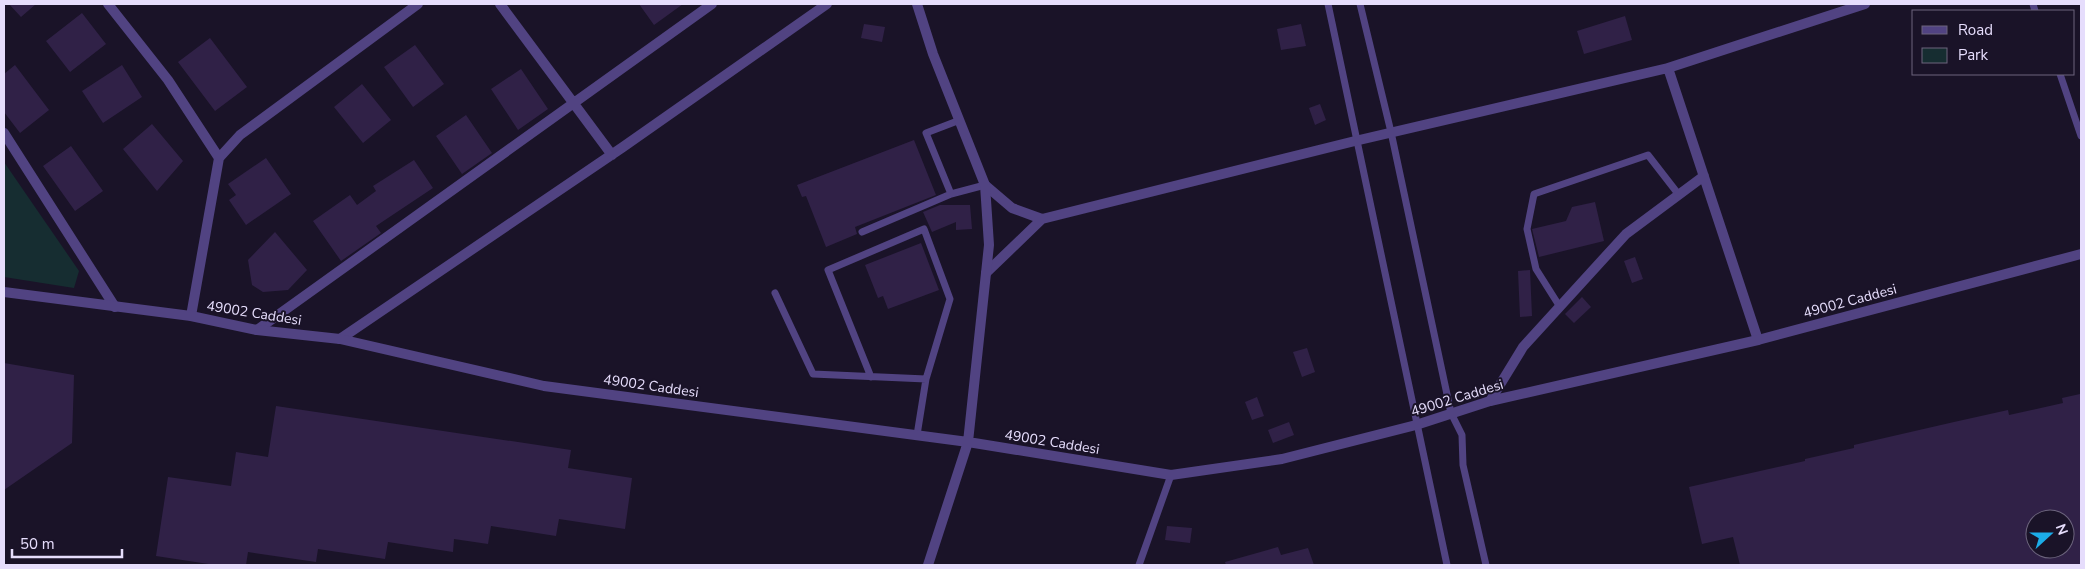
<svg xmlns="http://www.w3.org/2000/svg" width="2085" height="569" viewBox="0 0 2085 569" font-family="'Nunito Sans',sans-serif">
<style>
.green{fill:#162d31}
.building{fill:#302147;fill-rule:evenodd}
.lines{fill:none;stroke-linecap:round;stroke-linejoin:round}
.service{stroke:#514382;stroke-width:7}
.minor{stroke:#514382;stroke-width:10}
.tertiary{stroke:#514382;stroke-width:10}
.labels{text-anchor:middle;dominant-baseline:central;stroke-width:4;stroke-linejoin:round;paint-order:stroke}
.street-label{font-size:14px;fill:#e6ddfc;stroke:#1a1328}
</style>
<rect width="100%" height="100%" fill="#1a1328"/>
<path class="green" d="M 4,162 L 79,271 L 74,288 L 4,277 Z"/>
<path class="building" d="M 9,4 L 36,4 L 21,17 Z
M 639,4 L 683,4 L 654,25 Z
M 82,13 L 106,44 L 70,72 L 46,41 Z
M 1625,16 L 1632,40 L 1584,54 L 1577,31 Z
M 864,24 L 885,27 L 882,42 L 861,38 Z
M 1301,24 L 1306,46 L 1281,50 L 1277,29 Z
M 210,38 L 247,87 L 215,111 L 178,62 Z
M 415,45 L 444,84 L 413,107 L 384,67 Z
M 15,65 L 49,110 L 20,133 L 4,112 L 4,74 Z
M 122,65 L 142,97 L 103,123 L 82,91 Z
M 521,69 L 548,109 L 518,130 L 491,89 Z
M 362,84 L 391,120 L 363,143 L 334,107 Z
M 1320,104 L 1326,120 L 1315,125 L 1309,108 Z
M 466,115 L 492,153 L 462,174 L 436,136 Z
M 152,124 L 183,161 L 157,191 L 123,149 Z
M 914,140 L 936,195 L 855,227 L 857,234 L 826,247 L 806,196 L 802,197 L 797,185 Z
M 71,146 L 103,191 L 75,211 L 43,166 Z
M 266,158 L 291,194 L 246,225 L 229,200 L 236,195 L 228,184 Z
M 414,160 L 433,188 L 376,226 L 381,233 L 341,261 L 313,221 L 350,195 L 357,205 L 376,191 L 373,186 Z
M 1595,202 L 1604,241 L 1539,257 L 1532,229 L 1566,221 L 1572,207 Z
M 940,205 L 970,205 L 972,229 L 956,230 L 956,222 L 932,232 L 923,212 Z
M 275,232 L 307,270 L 288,290 L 263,292 L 252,285 L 248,260 Z
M 921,243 L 939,290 L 888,309 L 883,296 L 878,298 L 865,265 Z
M 1635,257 L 1643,279 L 1632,283 L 1624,261 Z
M 1530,270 L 1532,316 L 1520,317 L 1518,271 Z
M 1582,297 L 1591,307 L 1574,323 L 1565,314 Z
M 1307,348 L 1315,372 L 1302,377 L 1293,352 Z
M 4,363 L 74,375 L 72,443 L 4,490 Z
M 2080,394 L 2081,565 L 1740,565 L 1733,537 L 1702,544 L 1689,487 L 1805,461 L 1805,459 L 1854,448 L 1854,445 L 1954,422 L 2008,410 L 2009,415 L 2063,403 L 2062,398 ZM 2035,519 L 2065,519 L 2065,549 L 2035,549 Z
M 1257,397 L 1264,416 L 1252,420 L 1245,402 Z
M 276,406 L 571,450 L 568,468 L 632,478 L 625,529 L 559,519 L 556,536 L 491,526 L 488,544 L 454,539 L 453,552 L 388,542 L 385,559 L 318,549 L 316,562 L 248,552 L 246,565 L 215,565 L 156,556 L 168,477 L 231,486 L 236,452 L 268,457 Z
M 1289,422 L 1294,435 L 1273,443 L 1268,430 Z
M 1167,526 L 1192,528 L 1190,543 L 1165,540 Z
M 1278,547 L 1281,555 L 1308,548 L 1314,565 L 1226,565 L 1225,562 Z"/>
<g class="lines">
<path class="service" d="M 1328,4 L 1447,565
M 1360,4 L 1391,132 L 1451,413 L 1462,435 L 1463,465 L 1486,565
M 2033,4 L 2035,11
M 2060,74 L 2081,136
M 960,120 L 926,133 L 951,194 L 985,185
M 862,232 L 951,194
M 775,293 L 813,374 L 926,379
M 1560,307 L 1536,269 L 1527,229 L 1534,194 L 1648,155 L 1679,195
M 871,377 L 828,270 L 924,229 L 950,299 L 926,379 L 917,435
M 1139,565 L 1171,475"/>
<path class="minor" d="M 108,4 L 168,80 L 219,158
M 500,4 L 612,155
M 1668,68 L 1758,340
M 4,133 L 115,307
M 985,185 L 1012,208 L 1042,219 L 1355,141 L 1668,68 L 1865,4
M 986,273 L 1042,219
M 191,316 L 219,158 L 240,135 L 418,4
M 257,330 L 712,4
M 340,339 L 623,147 L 827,4
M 1490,401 L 1523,347 L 1626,234 L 1704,176"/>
<path class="tertiary" d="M 917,4 L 933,54 L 985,185 L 989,245 L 968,442 L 928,565
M 4,292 L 191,316 L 257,330 L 340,339 L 544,386 L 968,442 L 1171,475 L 1282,459 L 1416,425 L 1490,401 L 1758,340 L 2081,254"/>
</g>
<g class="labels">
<g class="street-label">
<text transform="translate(1850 301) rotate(-15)">49002 Caddesi</text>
<text transform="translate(254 313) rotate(9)">49002 Caddesi</text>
<text transform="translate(651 386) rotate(8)">49002 Caddesi</text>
<text transform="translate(1457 398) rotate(-17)">49002 Caddesi</text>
<text transform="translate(1052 442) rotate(9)">49002 Caddesi</text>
</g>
</g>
<rect width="2085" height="569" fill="none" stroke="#e6ddfc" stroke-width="10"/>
<rect x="1912" y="10" width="162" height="65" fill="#1a1328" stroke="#6c647d"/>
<rect x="1922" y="26" width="25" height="8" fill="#514382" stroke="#6c647d"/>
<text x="1958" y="35" font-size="15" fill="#e6ddfc">Road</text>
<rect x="1922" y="48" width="25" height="15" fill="#162d31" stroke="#6c647d"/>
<text x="1958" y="60" font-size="15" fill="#e6ddfc">Park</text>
<g transform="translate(2050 534) rotate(69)"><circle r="24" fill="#1a1328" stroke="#6c647d"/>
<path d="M0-4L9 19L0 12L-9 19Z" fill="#1cace8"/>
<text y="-8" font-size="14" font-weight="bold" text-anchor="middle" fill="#e6ddfc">N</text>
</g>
<path d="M12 549v8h110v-8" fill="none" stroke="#e6ddfc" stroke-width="2.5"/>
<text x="20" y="549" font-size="15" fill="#e6ddfc" stroke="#1a1328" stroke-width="4" paint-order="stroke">50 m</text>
</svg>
